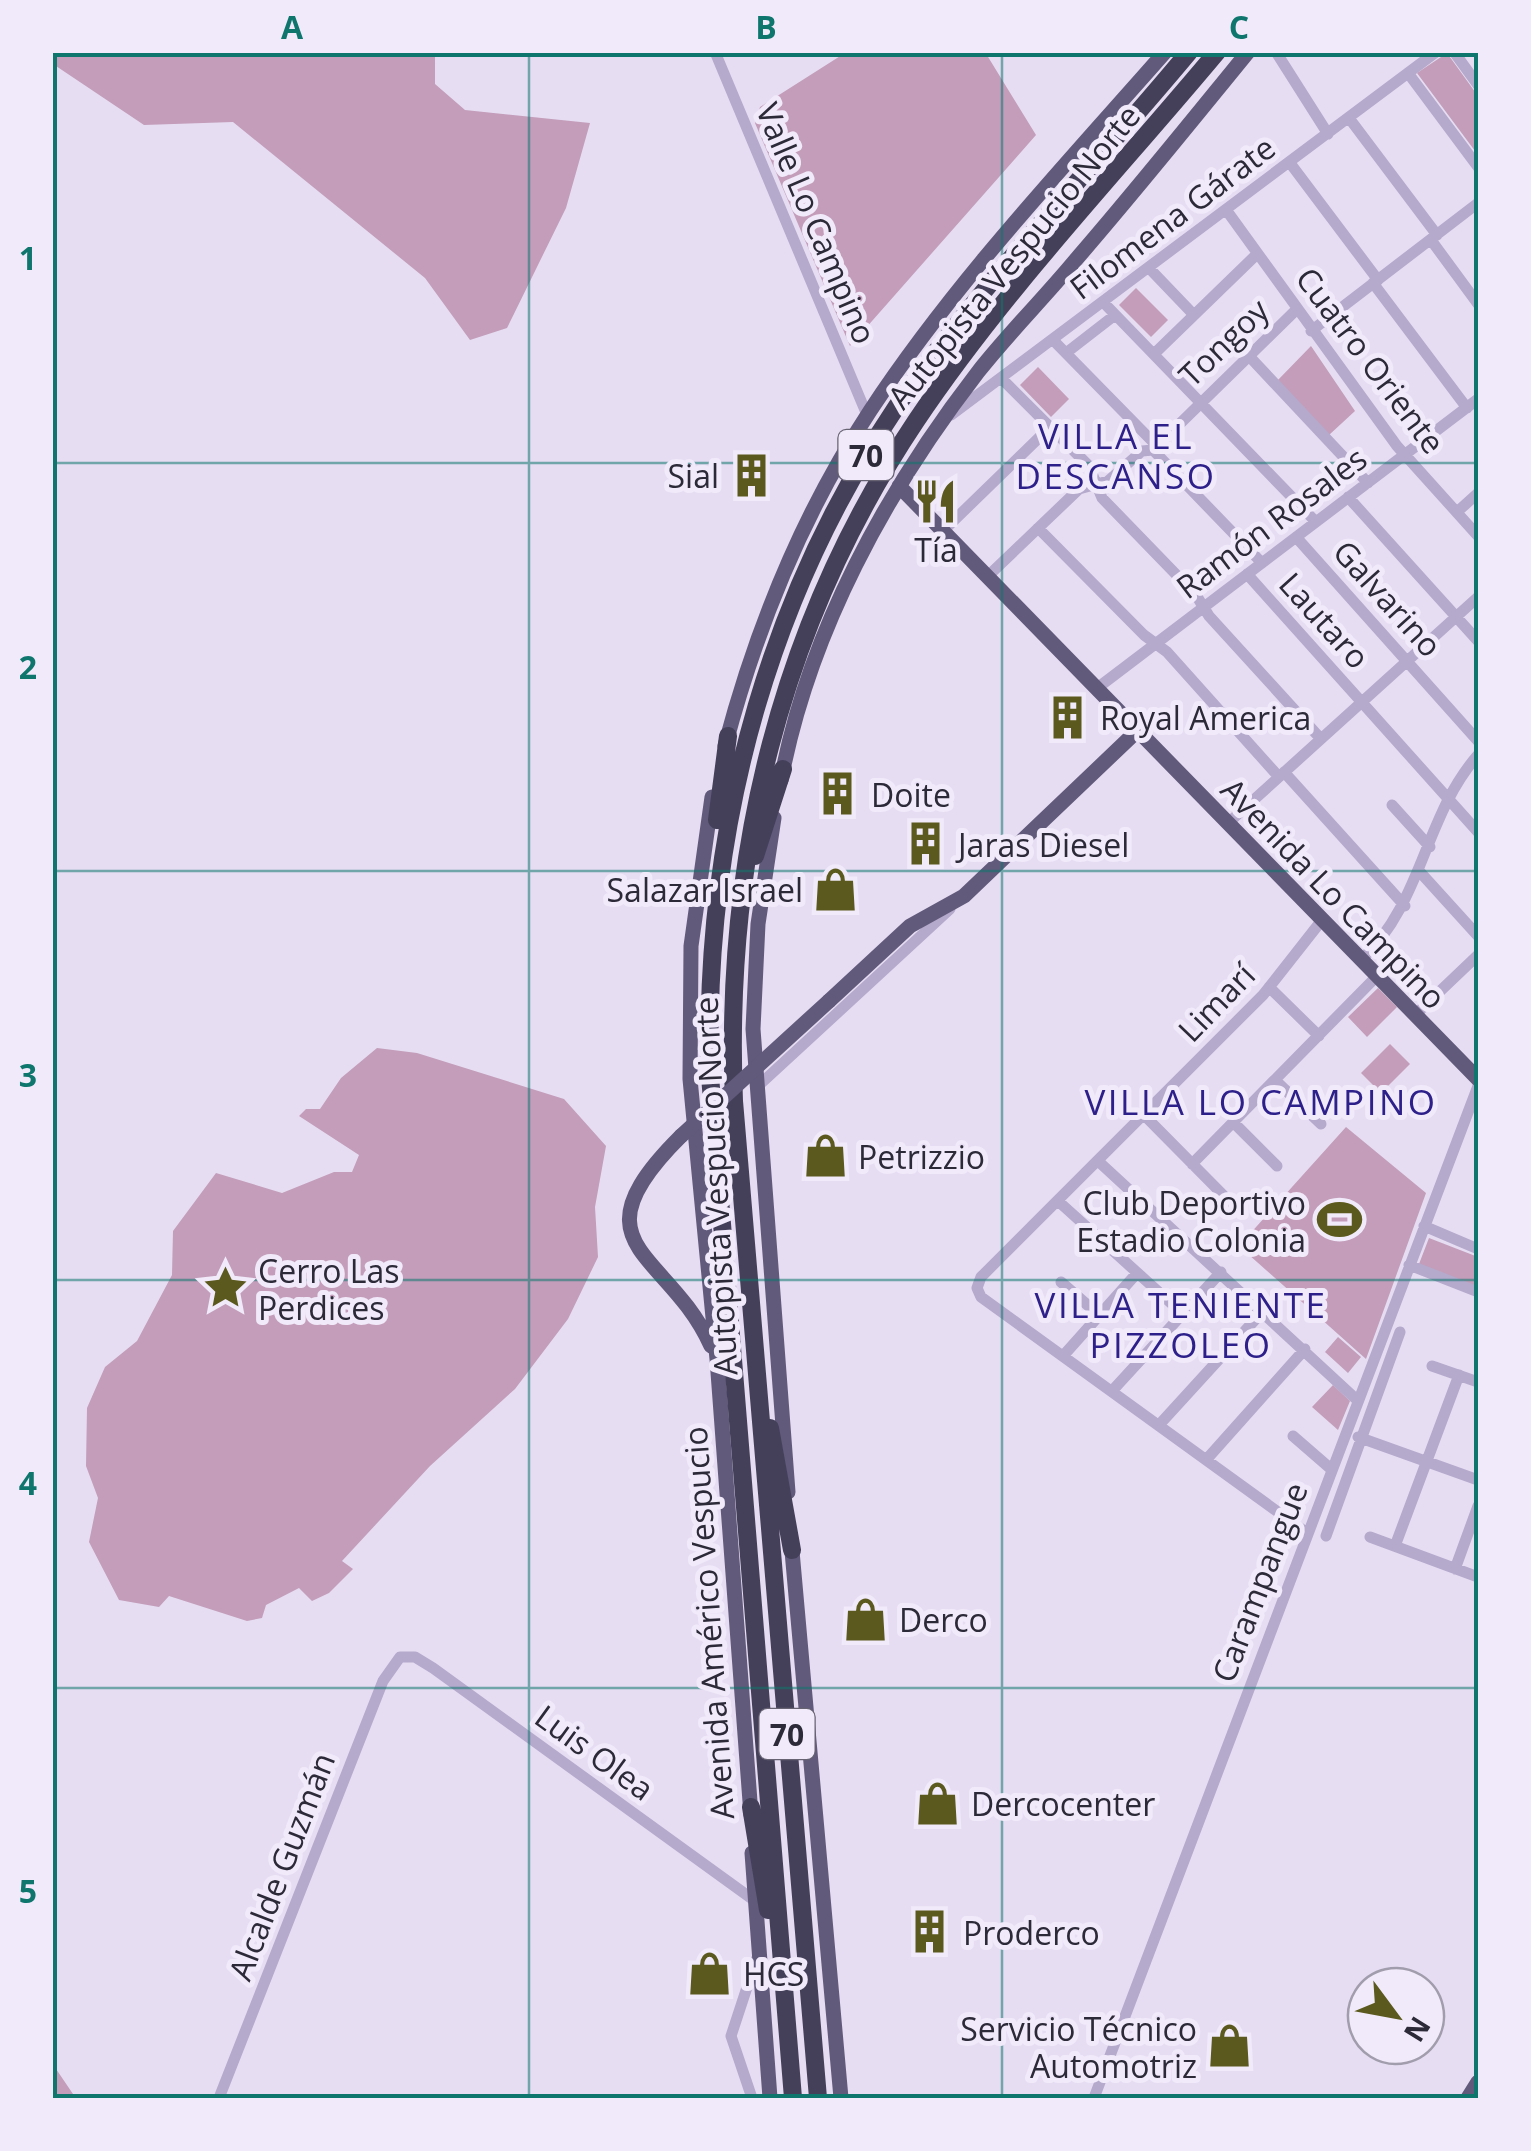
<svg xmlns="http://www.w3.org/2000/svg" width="1531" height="2151" viewBox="0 0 1531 2151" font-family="'Open Sans',sans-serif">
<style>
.green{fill:#c39dba}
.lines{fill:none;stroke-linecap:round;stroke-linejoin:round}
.minor{stroke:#b5a9cc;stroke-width:11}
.major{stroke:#615a7b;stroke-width:15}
.highway{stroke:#45405a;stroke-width:18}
.major-bridge{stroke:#615a7b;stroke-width:15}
.grid{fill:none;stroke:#0f766e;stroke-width:2.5;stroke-opacity:0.55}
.labels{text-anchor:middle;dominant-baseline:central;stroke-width:10;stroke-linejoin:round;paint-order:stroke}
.shield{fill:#f1eafa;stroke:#676373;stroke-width:2.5}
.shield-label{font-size:30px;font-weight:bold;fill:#2c2939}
.street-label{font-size:32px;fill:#2c2939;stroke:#f1eafa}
.poi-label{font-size:32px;fill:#2c2939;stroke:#f1eafa;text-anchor:start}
.neighbourhood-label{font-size:35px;letter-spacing:2.5px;fill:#2d208a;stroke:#f1eafa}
.neatline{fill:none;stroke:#0f766e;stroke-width:4}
.grid-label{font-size:32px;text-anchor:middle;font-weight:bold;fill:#0f766e}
</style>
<rect width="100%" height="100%" fill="#e6ddf3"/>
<path class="green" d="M 985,52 L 1036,135 L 850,346 L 755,123 L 760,107 L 845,53 Z
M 52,53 L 435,53 L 435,84 L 465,110 L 590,123 L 566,208 L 507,328 L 470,340 L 425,278 L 233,122 L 144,125 L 53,64 Z
M 1447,53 L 1478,96 L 1478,155 L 1417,73 Z
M 1136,288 L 1168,320 L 1151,337 L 1119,305 Z
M 1311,346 L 1355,411 L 1329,435 L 1277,381 Z
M 1038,367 L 1069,399 L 1051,417 L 1020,385 Z
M 1378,988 L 1397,1007 L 1367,1037 L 1348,1017 Z
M 1390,1044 L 1410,1064 L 1381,1093 L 1361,1073 Z
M 377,1048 L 417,1053 L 564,1099 L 606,1146 L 595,1207 L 598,1257 L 568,1319 L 515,1389 L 430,1466 L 342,1561 L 353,1569 L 329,1593 L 312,1601 L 299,1588 L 266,1605 L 262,1618 L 247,1621 L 169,1596 L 159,1607 L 119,1600 L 89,1542 L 98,1498 L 86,1466 L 87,1408 L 105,1367 L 137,1341 L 172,1275 L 173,1231 L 216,1173 L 282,1193 L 334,1172 L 352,1172 L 359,1155 L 299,1116 L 306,1109 L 320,1109 L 341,1078 Z
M 1346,1127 L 1426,1193 L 1366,1359 L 1239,1246 Z
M 1429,1238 L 1478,1257 L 1478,1288 L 1419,1264 Z
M 1338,1337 L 1361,1357 L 1348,1373 L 1325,1352 Z
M 1333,1385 L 1350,1401 L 1338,1430 L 1312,1407 Z
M 52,2063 L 73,2094 L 74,2098 L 53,2098 Z"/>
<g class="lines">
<path class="minor" d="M 715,52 L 867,415
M 1276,52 L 1328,134
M 1454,52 L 1478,85
M 1408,73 L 1478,167
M 1349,118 L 1437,235
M 1290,163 L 1378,280
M 1227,211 L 1397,446 L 1478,536
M 1431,240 L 1478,304
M 1149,268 L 1194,315
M 1373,283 L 1467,408
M 1103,302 L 1316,522
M 1311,331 L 1478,203
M 1053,340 L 1155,444
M 1066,353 L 1115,315
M 1154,354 L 1257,254
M 1248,355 L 1368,483
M 1001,378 L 1089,466 L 1102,498 L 1196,595 L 1209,616 L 1321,739
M 951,415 L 1436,52
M 1153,450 L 1262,563
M 1348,497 L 1478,641
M 1457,512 L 1478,493
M 1038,528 L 1144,635 L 1167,652 L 1279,777
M 943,531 L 1050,427
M 1296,537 L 1478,741
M 1247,574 L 1478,832
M 987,577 L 1079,489 L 1108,481 L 1142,451 L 1153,450 L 1296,310
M 1096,689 L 1478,399
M 1284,772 L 1405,906
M 1392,805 L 1430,847
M 1227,824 L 1478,597
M 1420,872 L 1478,936
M 1361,960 C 1423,903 1424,816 1478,755
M 1269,987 L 1319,1036
M 1415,1015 L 1478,955
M 1275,1080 L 1321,1124
M 757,1087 L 950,909
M 1144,1115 L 1236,1208
M 1233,1122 L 1277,1166
M 1098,1161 L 1357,1400
M 1192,1164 L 1377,976
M 1058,1201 L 1183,1314
M 1424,1226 L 1478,1249
M 1409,1265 L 1478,1292
M 1061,1282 L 1099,1315
M 1063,1356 L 1137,1273
M 1432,1366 L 1478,1382
M 1112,1391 L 1221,1272
M 1159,1425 L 1264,1310
M 1293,1436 L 1331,1469
M 1358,1437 L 1478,1480
M 1206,1460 L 1305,1349
M 1307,1533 L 981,1297 L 977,1288 L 981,1277 L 1263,995 L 1322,920
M 1326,1536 L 1400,1332
M 1370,1537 L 1478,1577
M 1395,1546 L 1459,1375
M 1455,1569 L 1478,1506
M 219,2098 L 383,1681 L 400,1657 L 415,1657 L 433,1668 L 755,1901
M 752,2098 L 731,2036 L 756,1960
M 1094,2098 L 1478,1086"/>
<path class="major" d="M 899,486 L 1478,1079
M 725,746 C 756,629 803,513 870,411 C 955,282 1063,168 1165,52
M 781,780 C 809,632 886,491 978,372 C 1008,334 1042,300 1073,263 C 1133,194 1190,123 1248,52
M 712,797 L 691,946 L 690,1079 L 717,1359 L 751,1815
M 774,818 L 758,924 L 753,1029 L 788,1492
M 829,1001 L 910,926 L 964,896 L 1137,731
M 681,1136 C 569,1247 668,1250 711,1346
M 791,1540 L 841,2098
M 752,1853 L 770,2098
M 1468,2098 L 1478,2082"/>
<path class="highway" d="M 717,820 L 728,736
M 755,856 L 783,769
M 770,1428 L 792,1550
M 751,1807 L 768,1910
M 793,2098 L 710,1076 C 703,824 771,576 921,372 C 1003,260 1100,159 1189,52
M 818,2098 L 734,1101 C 724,858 780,624 916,421 C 1004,290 1116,173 1217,52"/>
<path class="major-bridge" d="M 681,1136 L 829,1001"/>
</g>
<path class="grid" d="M 529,52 L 529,2098M 1002,52 L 1002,2098M 52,463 L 1478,463M 52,871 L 1478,871M 52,1280 L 1478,1280M 52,1688 L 1478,1688"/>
<defs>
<symbol id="building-bare" viewBox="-9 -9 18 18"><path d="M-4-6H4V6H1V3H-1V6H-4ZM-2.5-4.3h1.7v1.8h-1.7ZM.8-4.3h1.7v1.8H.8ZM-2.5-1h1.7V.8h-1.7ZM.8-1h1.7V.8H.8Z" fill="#5b591d" stroke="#f1eafa" stroke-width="2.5" paint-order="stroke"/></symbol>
<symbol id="restaurant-bare" viewBox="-9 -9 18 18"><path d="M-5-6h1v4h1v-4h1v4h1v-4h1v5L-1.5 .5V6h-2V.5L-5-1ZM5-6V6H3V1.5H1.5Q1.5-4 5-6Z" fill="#5b591d" stroke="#f1eafa" stroke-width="2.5" paint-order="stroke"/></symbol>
<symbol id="shop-bare" viewBox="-9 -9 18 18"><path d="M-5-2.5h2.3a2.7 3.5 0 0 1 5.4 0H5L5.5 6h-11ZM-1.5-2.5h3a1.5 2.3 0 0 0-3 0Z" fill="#5b591d" stroke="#f1eafa" stroke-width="2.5" paint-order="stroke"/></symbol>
<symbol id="stadium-bare" viewBox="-9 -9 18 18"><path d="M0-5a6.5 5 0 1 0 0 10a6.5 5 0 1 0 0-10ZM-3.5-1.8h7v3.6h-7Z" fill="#5b591d" stroke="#f1eafa" stroke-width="2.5" paint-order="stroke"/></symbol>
<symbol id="sight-bare" viewBox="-9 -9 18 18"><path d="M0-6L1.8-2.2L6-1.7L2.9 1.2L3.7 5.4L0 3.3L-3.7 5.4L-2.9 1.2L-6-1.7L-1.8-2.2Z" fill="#5b591d" stroke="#f1eafa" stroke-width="2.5" paint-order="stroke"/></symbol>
</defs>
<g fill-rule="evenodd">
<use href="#building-bare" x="720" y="444" width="63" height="63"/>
<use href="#restaurant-bare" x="904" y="470" width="63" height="63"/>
<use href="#building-bare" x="1036" y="686" width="63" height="63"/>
<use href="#building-bare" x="806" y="762" width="63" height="63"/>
<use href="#building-bare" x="894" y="812" width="63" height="63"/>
<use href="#shop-bare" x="804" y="858" width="63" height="63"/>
<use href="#shop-bare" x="794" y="1124" width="63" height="63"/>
<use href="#stadium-bare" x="1308" y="1188" width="63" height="63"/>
<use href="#sight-bare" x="194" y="1256" width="63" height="63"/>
<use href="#shop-bare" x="834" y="1588" width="63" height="63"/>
<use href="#shop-bare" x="906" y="1772" width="63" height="63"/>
<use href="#building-bare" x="898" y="1900" width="63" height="63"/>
<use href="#shop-bare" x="678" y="1942" width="63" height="63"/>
<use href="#shop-bare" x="1198" y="2014" width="63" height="63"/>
</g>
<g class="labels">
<g class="shield">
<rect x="838.5" y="430" width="55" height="50" rx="8"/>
<rect x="759.5" y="1709" width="55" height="50" rx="8"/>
</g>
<g class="shield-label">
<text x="866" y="455">70</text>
<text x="787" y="1734">70</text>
</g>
<g class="street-label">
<text transform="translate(1172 217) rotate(-37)">Filomena Gárate</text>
<text transform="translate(817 223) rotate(67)">Valle Lo Campino</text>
<text transform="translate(1013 256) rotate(-51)">Autopista Vespucio Norte</text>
<text transform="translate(1223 342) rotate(-44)">Tongoy</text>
<text transform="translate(1371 360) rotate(53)">Cuatro Oriente</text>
<text transform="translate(1271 522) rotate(-37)">Ramón Rosales</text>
<text transform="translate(1388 598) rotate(48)">Galvarino</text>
<text transform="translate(1325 620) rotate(48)">Lautaro</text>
<text transform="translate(1334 893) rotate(46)">Avenida Lo Campino</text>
<text transform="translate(1216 1002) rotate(-46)">Limarí</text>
<text transform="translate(715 1186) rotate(-93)">Autopista Vespucio Norte</text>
<text transform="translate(1259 1582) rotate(-69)">Carampangue</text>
<text transform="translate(708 1623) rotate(-94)">Avenida Américo Vespucio</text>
<text transform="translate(595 1752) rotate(36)">Luis Olea</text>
<text transform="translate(281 1866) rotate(-69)">Alcalde Guzmán</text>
</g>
<g class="poi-label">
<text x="719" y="475" text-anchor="end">Sial</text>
<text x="936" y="549" text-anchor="middle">Tía</text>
<text x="1100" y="717">Royal America</text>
<text x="871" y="794">Doite</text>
<text x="958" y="844">Jaras Diesel</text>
<text x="803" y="889" text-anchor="end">Salazar Israel</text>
<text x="858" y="1156">Petrizzio</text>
<text x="1306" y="1202" text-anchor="end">Club Deportivo<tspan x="1306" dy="37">Estadio Colonia</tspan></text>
<text x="258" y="1270">Cerro Las<tspan x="258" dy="37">Perdices</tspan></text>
<text x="899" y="1619">Derco</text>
<text x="971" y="1803">Dercocenter</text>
<text x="963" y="1932">Proderco</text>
<text x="743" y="1973">HCS</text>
<text x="1197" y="2028" text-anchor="end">Servicio Técnico<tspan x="1197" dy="37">Automotriz</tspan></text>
</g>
<g class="neighbourhood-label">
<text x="1116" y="435">VILLA EL<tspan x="1116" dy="40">DESCANSO</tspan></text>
<text x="1261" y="1101">VILLA LO CAMPINO</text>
<text x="1181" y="1304">VILLA TENIENTE<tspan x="1181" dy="40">PIZZOLEO</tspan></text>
</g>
</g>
<rect width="1531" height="2151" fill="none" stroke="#f1eafa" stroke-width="110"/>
<g transform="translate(1396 2016) rotate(122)"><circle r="48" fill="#f1eafa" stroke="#a29dad" stroke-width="2.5"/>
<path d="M0-8L18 38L0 25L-18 38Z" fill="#5b591d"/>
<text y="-15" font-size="28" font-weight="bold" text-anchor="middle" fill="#2c2939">N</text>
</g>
<rect x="55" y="55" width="1421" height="2041" class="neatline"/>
<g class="grid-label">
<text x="292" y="39">A</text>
<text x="766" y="39">B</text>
<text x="1239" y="39">C</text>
<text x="28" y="270">1</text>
<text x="28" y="679">2</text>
<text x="28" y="1087">3</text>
<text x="28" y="1495">4</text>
<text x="28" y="1903">5</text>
</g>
</svg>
